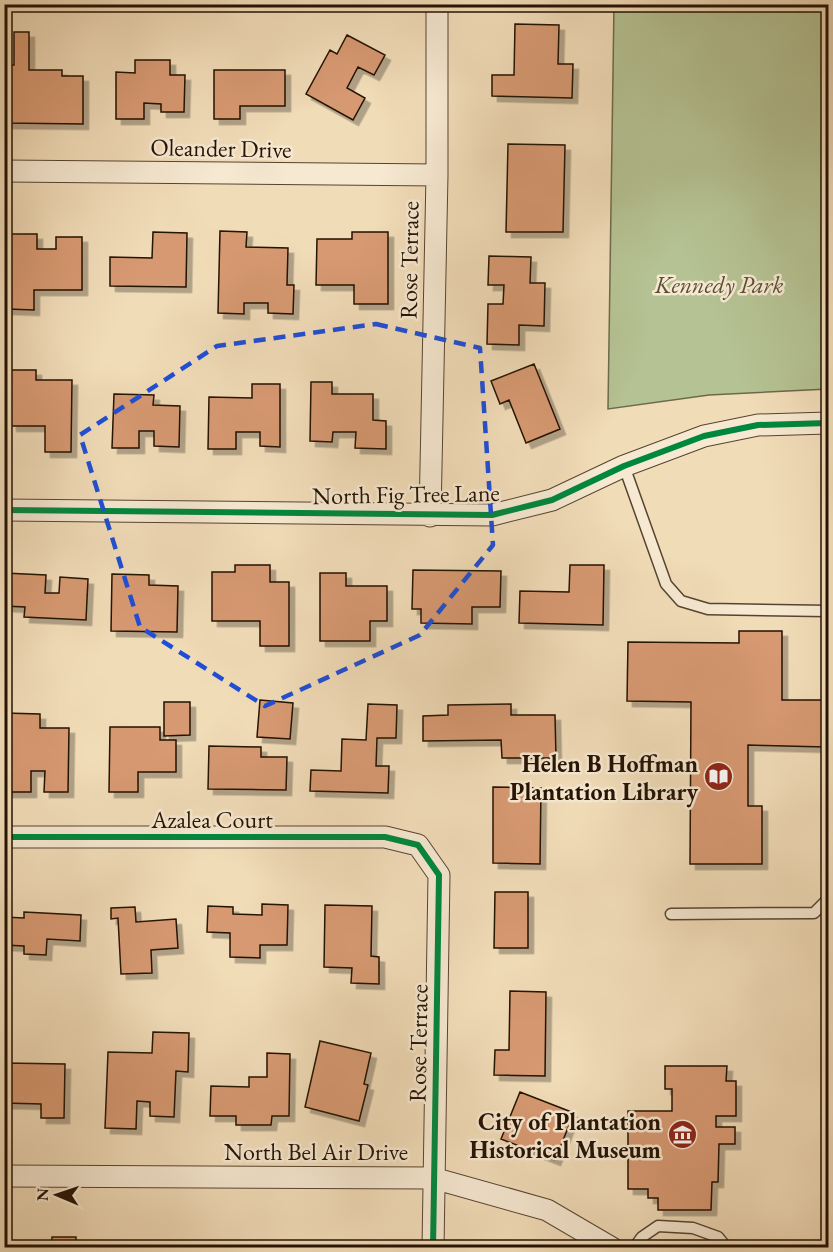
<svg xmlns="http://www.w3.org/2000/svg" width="833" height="1252" viewBox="0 0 833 1252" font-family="'EB Garamond',serif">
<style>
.green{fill:#b5c293;stroke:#6c6a4b;stroke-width:1.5}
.building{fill:#d79972;stroke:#241203;stroke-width:1.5;filter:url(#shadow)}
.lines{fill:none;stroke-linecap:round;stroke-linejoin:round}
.lane-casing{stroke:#574430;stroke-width:13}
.street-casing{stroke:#574430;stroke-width:23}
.lane{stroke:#f6e8d1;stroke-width:10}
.street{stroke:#f6e8d1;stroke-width:21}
.cycleway-casing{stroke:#f6e8d1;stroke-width:10}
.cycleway{stroke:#00873e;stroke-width:6}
.marked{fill:none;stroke:#1d4ed8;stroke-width:4.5;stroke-dasharray:12 8;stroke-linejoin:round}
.labels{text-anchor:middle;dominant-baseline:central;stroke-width:5;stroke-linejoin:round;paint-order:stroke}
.street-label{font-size:24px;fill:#241203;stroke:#f6e8d1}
.park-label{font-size:24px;font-style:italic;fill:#575035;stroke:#f6e8d1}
.poi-label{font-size:24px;font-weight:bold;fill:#241203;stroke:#f6e8d1;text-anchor:end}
</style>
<defs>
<filter id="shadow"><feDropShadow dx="5.5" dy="5.5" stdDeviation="0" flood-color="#0004"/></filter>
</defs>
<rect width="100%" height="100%" fill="#f1dcb8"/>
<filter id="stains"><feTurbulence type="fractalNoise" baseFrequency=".00333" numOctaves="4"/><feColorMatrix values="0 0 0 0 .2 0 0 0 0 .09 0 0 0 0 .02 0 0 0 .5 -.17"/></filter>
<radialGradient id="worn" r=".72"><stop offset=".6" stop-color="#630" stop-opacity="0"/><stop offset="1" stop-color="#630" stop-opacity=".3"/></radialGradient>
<path class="green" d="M 614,5 L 828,5 L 828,389 L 709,395 L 608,409 Z"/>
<path class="building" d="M 515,24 L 559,25 L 558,64 L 573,64 L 572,98 L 492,96 L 492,75 L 514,75 Z
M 14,32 L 29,32 L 29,70 L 62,70 L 62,76 L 83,76 L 83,124 L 4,123 L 4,65 L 14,65 Z
M 347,35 L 385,55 L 374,75 L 358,67 L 347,88 L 365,98 L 353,120 L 306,94 L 330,50 L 337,54 Z
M 135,60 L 170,60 L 170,75 L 185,75 L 184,112 L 161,112 L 161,104 L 144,103 L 144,119 L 116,119 L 116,72 L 135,73 Z
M 214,70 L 285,70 L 285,106 L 240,106 L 240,119 L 214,119 Z
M 508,144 L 565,145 L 563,232 L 506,232 Z
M 220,231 L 247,232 L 246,247 L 288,248 L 287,285 L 294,285 L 293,314 L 268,313 L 268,303 L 244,303 L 244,314 L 218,313 Z
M 153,232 L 187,233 L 186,287 L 110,286 L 110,257 L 152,258 Z
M 352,232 L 388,232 L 388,304 L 354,304 L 354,285 L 316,285 L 317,239 L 352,239 Z
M 8,234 L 37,234 L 37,249 L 56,249 L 56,237 L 82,237 L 82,290 L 34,290 L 34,310 L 7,309 Z
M 489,256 L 531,257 L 530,283 L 545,283 L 544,326 L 519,325 L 519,345 L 487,344 L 488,304 L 503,304 L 504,285 L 488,285 Z
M 534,364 L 560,429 L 526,443 L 509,400 L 500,404 L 491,381 Z
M 11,370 L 36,370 L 36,380 L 72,380 L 71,452 L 45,452 L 45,426 L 11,426 Z
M 311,382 L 332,382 L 332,394 L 373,394 L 373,420 L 386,421 L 386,449 L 355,448 L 356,432 L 333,432 L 332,442 L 310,441 Z
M 252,384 L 280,384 L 280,447 L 260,446 L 260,432 L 236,432 L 236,449 L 208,449 L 209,397 L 252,398 Z
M 114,394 L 154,395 L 153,405 L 180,406 L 179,447 L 154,446 L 154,431 L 139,431 L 139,448 L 112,448 Z
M 235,565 L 270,565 L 270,582 L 289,582 L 289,646 L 260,646 L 260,621 L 212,621 L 212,572 L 235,572 Z
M 570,565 L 604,565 L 603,625 L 519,623 L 520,591 L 569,592 Z
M 413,570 L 501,571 L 500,607 L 472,607 L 472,624 L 421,623 L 421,609 L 412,609 Z
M 4,573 L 46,575 L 45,593 L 59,593 L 60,577 L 88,579 L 86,620 L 24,617 L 25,607 L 4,606 Z
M 320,573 L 346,573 L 346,586 L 387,586 L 387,621 L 370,621 L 370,641 L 320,641 Z
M 112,574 L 149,575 L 149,585 L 178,586 L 177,632 L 111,631 Z
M 739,631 L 782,631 L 782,700 L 826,700 L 825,747 L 748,745 L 748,806 L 762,806 L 762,864 L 690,864 L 691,702 L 627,701 L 628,642 L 739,643 Z
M 260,700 L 293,703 L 290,739 L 257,737 Z
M 164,702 L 190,702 L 190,735 L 164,736 Z
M 368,704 L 397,705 L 396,738 L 377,738 L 376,766 L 389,766 L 388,793 L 310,791 L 311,770 L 341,771 L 342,739 L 366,740 Z
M 511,704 L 511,715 L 555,715 L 556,758 L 502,758 L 501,740 L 423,741 L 423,716 L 448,715 L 448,705 Z
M 4,713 L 40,714 L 40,728 L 69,728 L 68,792 L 44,792 L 45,771 L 31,771 L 31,792 L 4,792 Z
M 110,727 L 160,727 L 160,740 L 176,740 L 176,772 L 138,772 L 138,792 L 109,792 Z
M 209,746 L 261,747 L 261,757 L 287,757 L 286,790 L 208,789 Z
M 493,787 L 541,788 L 540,864 L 493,863 Z
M 495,892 L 528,892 L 528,948 L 494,948 Z
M 262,904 L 288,905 L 287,945 L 260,945 L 260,958 L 230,957 L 230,933 L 207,932 L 208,906 L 233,907 L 233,914 L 262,915 Z
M 325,905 L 372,906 L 371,956 L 379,957 L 379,984 L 351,983 L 352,968 L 324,967 Z
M 135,907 L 136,922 L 176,919 L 178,948 L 151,950 L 152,973 L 121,974 L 118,918 L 111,919 L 111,908 Z
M 24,912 L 81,915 L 80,941 L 47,939 L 46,955 L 24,954 L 24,946 L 4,945 L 4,917 L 24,918 Z
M 510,991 L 546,992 L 545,1076 L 494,1075 L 495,1050 L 509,1050 Z
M 153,1032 L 189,1033 L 188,1072 L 176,1071 L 174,1117 L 150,1116 L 150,1102 L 137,1101 L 136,1129 L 105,1128 L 108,1052 L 152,1053 Z
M 320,1041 L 371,1053 L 364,1084 L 368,1085 L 359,1121 L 305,1107 Z
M 267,1053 L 290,1054 L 289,1116 L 272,1116 L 271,1125 L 236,1125 L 236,1116 L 210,1116 L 211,1086 L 249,1087 L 249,1077 L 267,1077 Z
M 4,1063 L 65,1064 L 64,1118 L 41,1118 L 41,1104 L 4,1103 Z
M 665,1066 L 727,1066 L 726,1081 L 736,1081 L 736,1116 L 716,1116 L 716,1127 L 735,1127 L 735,1144 L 719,1144 L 718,1182 L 712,1182 L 711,1210 L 658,1210 L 658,1198 L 648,1198 L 648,1189 L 628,1189 L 628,1111 L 672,1111 L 672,1089 L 665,1089 Z
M 520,1092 L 574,1113 L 555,1160 L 501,1139 Z
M 52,1237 L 76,1237 L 76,1248 L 51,1248 Z
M 319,1241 L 371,1241 L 370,1248 L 319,1248 Z
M 209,1244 L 237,1244 L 237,1248 L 209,1248 Z"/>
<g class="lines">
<defs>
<path id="lane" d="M 624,466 L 666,584 L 681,601 L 708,609 L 828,611
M 671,914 L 814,913 L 828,899
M 634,1248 L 642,1237 L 658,1226 L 693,1228 L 718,1237 L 727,1248"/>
<path id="street" d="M 4,171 L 437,175
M 4,510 L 492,515 L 552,500 L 624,466 L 704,436 L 758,425 L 828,423
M 430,516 L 437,175 L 437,4
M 4,837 L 385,837 L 418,845 L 439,875 L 433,1248
M 4,1176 L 433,1178 L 547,1210 L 612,1248"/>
</defs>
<use href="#lane" class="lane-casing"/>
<use href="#street" class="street-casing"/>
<use href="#lane" class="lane"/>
<use href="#street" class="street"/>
<defs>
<path id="cycleway" d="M 4,510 L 492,515 L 552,500 L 624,466 L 704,436 L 758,425 L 828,423
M 4,837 L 385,837 L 418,845 L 439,875 L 433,1248"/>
</defs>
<use href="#cycleway" class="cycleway-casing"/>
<use href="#cycleway" class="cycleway"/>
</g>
<path class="marked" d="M 376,324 L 480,348 L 493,545 L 420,635 L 265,706 L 140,627 L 80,435 L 217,346 Z"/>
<defs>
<symbol id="library-disc" viewBox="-11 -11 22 22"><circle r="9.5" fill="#8f2418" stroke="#f6e8d1"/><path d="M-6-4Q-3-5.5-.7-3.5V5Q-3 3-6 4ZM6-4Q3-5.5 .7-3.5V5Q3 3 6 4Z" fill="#fff"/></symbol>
<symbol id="museum-disc" viewBox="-11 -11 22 22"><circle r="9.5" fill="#8f2418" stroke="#f6e8d1"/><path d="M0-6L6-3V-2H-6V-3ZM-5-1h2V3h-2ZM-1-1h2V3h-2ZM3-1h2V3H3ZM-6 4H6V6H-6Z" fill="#fff"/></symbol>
</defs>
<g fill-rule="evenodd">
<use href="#library-disc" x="702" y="760" width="33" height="33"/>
<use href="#museum-disc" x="666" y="1118" width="33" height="33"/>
</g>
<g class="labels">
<g class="street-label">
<text transform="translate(221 148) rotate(1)">Oleander Drive</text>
<text transform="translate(409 260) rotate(-89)">Rose Terrace</text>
<text transform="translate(406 494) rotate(-1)">North Fig Tree Lane</text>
<text x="212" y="819">Azalea Court</text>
<text transform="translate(418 1043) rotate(-89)">Rose Terrace</text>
<text x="316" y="1151">North Bel Air Drive</text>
</g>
<g class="park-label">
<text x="719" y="284">Kennedy Park</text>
</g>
<g class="poi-label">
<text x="698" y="763">Helen B Hoffman<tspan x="698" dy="28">Plantation Library</tspan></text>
<text x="661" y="1121">City of Plantation<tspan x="661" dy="28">Historical Museum</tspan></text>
</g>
</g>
<rect width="833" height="1252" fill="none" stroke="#f1dcb8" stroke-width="24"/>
<rect x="6" y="6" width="821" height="1240" fill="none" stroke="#241203" stroke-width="3"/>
<rect x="12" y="12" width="809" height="1228" fill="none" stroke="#241203" stroke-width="1.5"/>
<g transform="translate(57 1195) rotate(272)" stroke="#f6e8d1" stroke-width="4.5" paint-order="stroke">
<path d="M0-4.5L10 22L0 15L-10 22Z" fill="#241203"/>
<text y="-9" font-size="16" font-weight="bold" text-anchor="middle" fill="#241203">N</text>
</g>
<rect width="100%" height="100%" filter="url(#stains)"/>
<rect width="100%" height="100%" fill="url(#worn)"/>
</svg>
